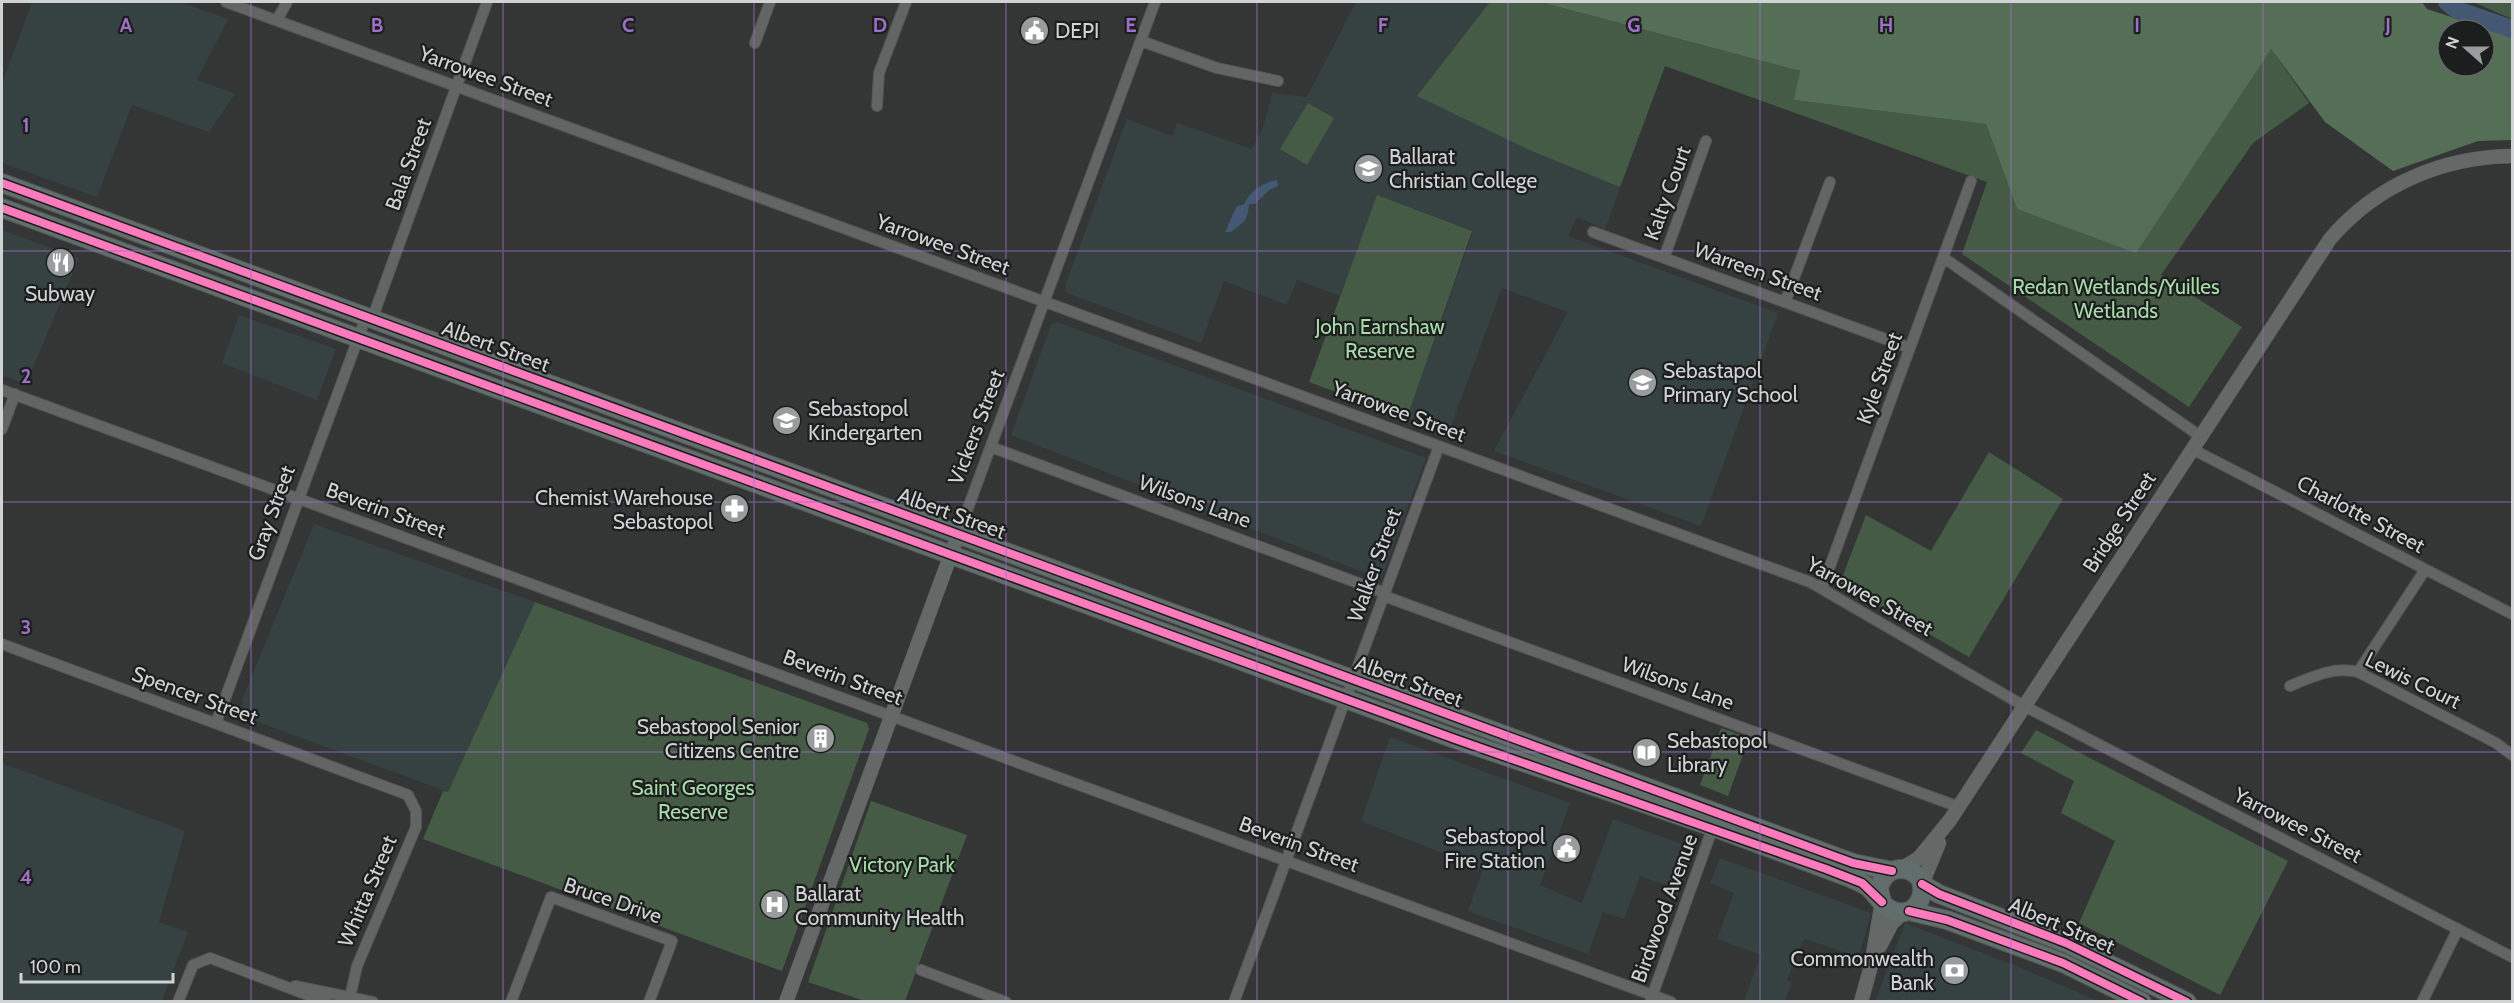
<svg xmlns="http://www.w3.org/2000/svg" width="2514" height="1003" viewBox="0 0 2514 1003" font-family="Cabin,sans-serif">
<style>
.built{fill:#364142}
.green{fill:#455b46}
.forest{fill:#556f56;fill-rule:evenodd}
.water{fill:#445773}
.lines{fill:none;stroke-linecap:round;stroke-linejoin:round}
.river{stroke:#445773;stroke-width:18}
.street-casing{stroke:#535455;stroke-width:12}
.secondary-casing{stroke:#535455;stroke-width:15}
.highway-casing{stroke:#535455;stroke-width:20}
.street{stroke:#636464;stroke-width:10}
.secondary{stroke:#646968;stroke-width:14}
.highway{stroke:#616e6c;stroke-width:18}
.cycleway-casing{stroke:#1c1e1e;stroke-width:11}
.cycleway{stroke:#fd7abc;stroke-width:8}
.grid{fill:none;stroke:#9d6fc7;stroke-width:1.5;stroke-opacity:0.55}
.labels{text-anchor:middle;dominant-baseline:central;stroke-width:4.5;stroke-linejoin:round;paint-order:stroke}
.poi-label{font-size:21px;fill:#d0d3d3;stroke:#1c1e1e;text-anchor:start}
.street-label{font-size:21px;fill:#d0d3d3;stroke:#1c1e1e}
.park-label{font-size:21px;fill:#a7dba9;stroke:#1c1e1e}
.grid-label{font-size:20px;text-anchor:middle;font-weight:bold;fill:#9d6fc7;stroke:#1c1e1e;stroke-width:4.5;stroke-linejoin:round;paint-order:stroke}
</style>
<rect width="100%" height="100%" fill="#343636"/>
<path class="built" d="M 32,2 L 180,2 L 228,19 L 197,80 L 235,94 L 209,132 L 132,105 L 97,197 L 2,163 L 2,84 Z
M 1356,2 L 1490,2 L 1665,66 L 1605,229 L 1577,217 L 1568,236 L 1778,313 L 1701,526 L 1494,451 L 1568,312 L 1502,288 L 1448,434 L 1407,418 L 1473,231 L 1377,196 L 1340,296 L 1297,280 L 1287,305 L 1224,281 L 1201,343 L 1067,293 L 1065,286 L 1127,119 L 1172,136 L 1177,123 L 1252,149 L 1264,125 L 1272,93 L 1307,97 Z
M 2,230 L 79,258 L 26,384 L 2,375 Z
M 239,315 L 336,349 L 317,400 L 222,363 Z
M 1057,322 L 1426,458 L 1381,579 L 1011,435 L 1051,325 Z
M 314,524 L 535,602 L 448,792 L 258,722 L 244,713 L 242,700 Z
M 1390,737 L 1570,803 L 1540,885 L 1582,903 L 1613,819 L 1690,847 L 1676,889 L 1640,876 L 1624,919 L 1603,912 L 1588,954 L 1468,911 L 1483,869 L 1361,821 Z
M 2,763 L 185,831 L 159,922 L 188,932 L 162,1001 L 2,1001 Z
M 1720,858 L 1871,913 L 1859,957 L 1804,939 L 1787,980 L 1792,982 L 1785,1001 L 1744,1001 L 1761,955 L 1717,939 L 1734,893 L 1710,883 Z
M 1905,923 L 2021,968 L 2098,1001 L 1875,1001 Z"/>
<path class="green" d="M 1490,2 L 1540,2 L 1800,71 L 1795,100 L 1986,124 L 2017,209 L 2271,49 L 2309,103 L 2253,143 L 2161,275 L 2242,327 L 2189,407 L 1962,254 L 1987,182 L 1665,66 L 1620,187 L 1532,151 L 1417,96 Z
M 2473,2 L 2512,2 L 2512,19 Z
M 1308,103 L 1334,118 L 1307,165 L 1280,149 Z
M 1377,195 L 1472,231 L 1407,418 L 1309,382 Z
M 1989,452 L 2063,499 L 1969,657 L 1840,583 L 1866,515 L 1931,551 Z
M 535,602 L 867,723 L 869,729 L 782,971 L 423,839 L 443,791 L 448,792 Z
M 1721,728 L 1749,738 L 1728,796 L 1700,785 Z
M 2036,730 L 2288,861 L 2220,995 L 2079,923 L 2115,841 L 2061,813 L 2074,781 L 2021,753 Z
M 871,801 L 967,835 L 905,1001 L 865,1001 L 808,982 Z"/>
<path class="forest" d="M 1540,2 L 2422,2 L 2427,9 L 2512,37 L 2512,140 L 2478,141 L 2393,171 L 2325,122 L 2271,49 L 2136,253 L 2017,209 L 1986,124 L 1794,100 L 1800,71 ZM 2448,30 L 2484,30 L 2484,66 L 2448,66 Z"/>
<path class="water" d="M 1277,180 L 1278,186 L 1269,190 L 1255,204 L 1249,204 C 1247,222 1246,220 1231,232 L 1225,232 L 1236,207 L 1244,204 C 1251,190 1262,183 1277,180 Z"/>
<g class="lines">
<path class="river" d="M 2447,2 L 2457,10 L 2512,29"/>
<defs>
<path id="street" d="M 226,2 L 1810,582 L 2024,706 L 2512,957
M 277,20 L 287,2
M 1141,41 L 1217,68 L 1278,81
M 755,43 L 770,2
M 877,106 L 879,73 L 906,2
M 1593,232 L 1910,348
M 1664,258 L 1706,141
M 1944,258 L 2200,436
M 1785,302 L 1830,182
M 371,322 L 487,2
M 2,390 L 1671,1002
M 2,429 L 15,394
M 991,447 L 1385,593
M 2192,449 L 2512,614
M 958,535 L 1155,2
M 1822,588 L 1971,181
M 1384,596 L 1959,807
M 2,644 L 408,795 L 416,811 L 416,827 L 357,966 L 349,1002
M 2358,672 L 2425,570
M 2290,686 C 2312,677 2334,666 2358,672 L 2496,743 L 2512,755
M 216,723 L 366,317
M 921,970 L 1006,1002
M 295,986 L 373,1002
M 1651,999 L 1713,827
M 178,1002 L 193,965 L 210,958 L 326,1002
M 511,1002 L 551,897 L 672,941 L 649,1002
M 1234,1002 L 1439,446
M 2422,1002 L 2458,929"/>
<path id="secondary" d="M 1901,869 L 1919,858 L 1950,820 L 2330,239 C 2376,185 2442,157 2512,156
M 1922,884 L 1939,843
M 1880,946 L 1892,923 L 1904,912
M 786,1002 L 958,535
M 1861,1002 L 1871,966 L 1882,902"/>
<path id="highway" d="M 2,183 L 1853,863 L 1892,871
M 2,208 L 1455,739 L 1713,827 L 1848,877 C 1855,880 1863,883 1869,888 C 1877,895 1883,908 1894,911 C 1915,918 1927,896 1920,879 C 1906,862 1884,868 1879,888 L 1882,902
M 1922,884 L 1939,894 L 2066,943 L 2187,1002
M 1909,911 L 1947,920 L 2063,963 L 2142,1002"/>
</defs>
<use href="#street" class="street-casing"/>
<use href="#secondary" class="secondary-casing"/>
<use href="#highway" class="highway-casing"/>
<use href="#street" class="street"/>
<use href="#secondary" class="secondary"/>
<use href="#highway" class="highway"/>
<defs>
<path id="cycleway" d="M 2,183 L 1853,863 L 1892,871
M 2,208 L 1455,739 L 1826,869 L 1862,883 L 1882,902
M 1922,884 L 1939,894 L 2066,943 L 2187,1002
M 1909,911 L 1947,920 L 2063,963 L 2142,1002"/>
</defs>
<use href="#cycleway" class="cycleway-casing"/>
<use href="#cycleway" class="cycleway"/>
</g>
<path class="grid" d="M 251,2 L 251,1002M 503,2 L 503,1002M 754,2 L 754,1002M 1006,2 L 1006,1002M 1257,2 L 1257,1002M 1508,2 L 1508,1002M 1760,2 L 1760,1002M 2011,2 L 2011,1002M 2263,2 L 2263,1002M 2,251 L 2512,251M 2,502 L 2512,502M 2,752 L 2512,752"/>
<defs>
<symbol id="civic-disc" viewBox="-11 -11 22 22"><circle r="9.5" fill="#999c9c" stroke="#1c1e1e"/><path d="M-.6-6.5H3V-4.5H.6V-3L4-1V1h2V6H-6V1h2V-1L-.6-3ZM-1.2 2.5V6h2.4V2.5Z" fill="#fff"/></symbol>
<symbol id="school-disc" viewBox="-11 -11 22 22"><circle r="9.5" fill="#999c9c" stroke="#1c1e1e"/><path d="M0-5L7-2L0 1L-7-2ZM-4 1L0 2.5L4 1V4Q0 6-4 4Z" fill="#fff"/></symbol>
<symbol id="restaurant-disc" viewBox="-11 -11 22 22"><circle r="9.5" fill="#999c9c" stroke="#1c1e1e"/><path d="M-5-6h1v4h1v-4h1v4h1v-4h1v5L-1.5 .5V6h-2V.5L-5-1ZM5-6V6H3V1.5H1.5Q1.5-4 5-6Z" fill="#fff"/></symbol>
<symbol id="pharmacy-disc" viewBox="-11 -11 22 22"><circle r="9.5" fill="#999c9c" stroke="#1c1e1e"/><path d="M-2-6h4v4h4v4h-4v4h-4v-4h-4v-4h4Z" fill="#fff"/></symbol>
<symbol id="building-disc" viewBox="-11 -11 22 22"><circle r="9.5" fill="#999c9c" stroke="#1c1e1e"/><path d="M-4-6H4V6H1V3H-1V6H-4ZM-2.5-4.3h1.7v1.8h-1.7ZM.8-4.3h1.7v1.8H.8ZM-2.5-1h1.7V.8h-1.7ZM.8-1h1.7V.8H.8Z" fill="#fff"/></symbol>
<symbol id="library-disc" viewBox="-11 -11 22 22"><circle r="9.5" fill="#999c9c" stroke="#1c1e1e"/><path d="M-6-4Q-3-5.5-.7-3.5V5Q-3 3-6 4ZM6-4Q3-5.5 .7-3.5V5Q3 3 6 4Z" fill="#fff"/></symbol>
<symbol id="hospital-disc" viewBox="-11 -11 22 22"><circle r="9.5" fill="#999c9c" stroke="#1c1e1e"/><path d="M-5-5h3v3.5h4V-5h3V5h-3V1.5h-4V5h-3Z" fill="#fff"/></symbol>
<symbol id="bank-disc" viewBox="-11 -11 22 22"><circle r="9.5" fill="#999c9c" stroke="#1c1e1e"/><path d="M-6-4H6V4H-6ZM0-2.3a2.3 2.3 0 1 0 0 4.6a2.3 2.3 0 1 0 0-4.6Z" fill="#fff"/></symbol>
</defs>
<g fill-rule="evenodd">
<use href="#civic-disc" x="1018" y="14" width="33" height="33"/>
<use href="#school-disc" x="1352" y="152" width="33" height="33"/>
<use href="#restaurant-disc" x="44" y="246" width="33" height="33"/>
<use href="#school-disc" x="1626" y="366" width="33" height="33"/>
<use href="#school-disc" x="770" y="404" width="33" height="33"/>
<use href="#pharmacy-disc" x="718" y="492" width="33" height="33"/>
<use href="#building-disc" x="804" y="722" width="33" height="33"/>
<use href="#library-disc" x="1630" y="736" width="33" height="33"/>
<use href="#civic-disc" x="1550" y="832" width="33" height="33"/>
<use href="#hospital-disc" x="758" y="888" width="33" height="33"/>
<use href="#bank-disc" x="1938" y="954" width="33" height="33"/>
</g>
<g class="labels">
<g class="poi-label">
<text x="1055" y="30">DEPI</text>
<text x="1389" y="156">Ballarat<tspan x="1389" dy="24">Christian College</tspan></text>
<text x="60" y="293" text-anchor="middle">Subway</text>
<text x="1663" y="370">Sebastapol<tspan x="1663" dy="24">Primary School</tspan></text>
<text x="808" y="408">Sebastopol<tspan x="808" dy="24">Kindergarten</tspan></text>
<text x="713" y="497" text-anchor="end">Chemist Warehouse<tspan x="713" dy="24">Sebastopol</tspan></text>
<text x="799" y="726" text-anchor="end">Sebastopol Senior<tspan x="799" dy="24">Citizens Centre</tspan></text>
<text x="1667" y="740">Sebastopol<tspan x="1667" dy="24">Library</tspan></text>
<text x="1545" y="836" text-anchor="end">Sebastopol<tspan x="1545" dy="24">Fire Station</tspan></text>
<text x="795" y="893">Ballarat<tspan x="795" dy="24">Community Health</tspan></text>
<text x="1934" y="958" text-anchor="end">Commonwealth<tspan x="1934" dy="24">Bank</tspan></text>
</g>
<g class="street-label">
<text transform="translate(486 76) rotate(20)">Yarrowee Street</text>
<text transform="translate(408 164) rotate(-70)">Bala Street</text>
<text transform="translate(1667 193) rotate(-70)">Kalty Court</text>
<text transform="translate(943 244) rotate(20)">Yarrowee Street</text>
<text transform="translate(1758 271) rotate(20)">Warreen Street</text>
<text transform="translate(496 346) rotate(20)">Albert Street</text>
<text transform="translate(1879 378) rotate(-70)">Kyle Street</text>
<text transform="translate(1399 411) rotate(20)">Yarrowee Street</text>
<text transform="translate(976 427) rotate(-69)">Vickers Street</text>
<text transform="translate(1195 501) rotate(20)">Wilsons Lane</text>
<text transform="translate(386 510) rotate(20)">Beverin Street</text>
<text transform="translate(271 513) rotate(-70)">Gray Street</text>
<text transform="translate(952 513) rotate(20)">Albert Street</text>
<text transform="translate(2361 514) rotate(28)">Charlotte Street</text>
<text transform="translate(2119 522) rotate(-57)">Bridge Street</text>
<text transform="translate(1374 565) rotate(-70)">Walker Street</text>
<text transform="translate(1870 596) rotate(29)">Yarrowee Street</text>
<text transform="translate(843 677) rotate(20)">Beverin Street</text>
<text transform="translate(2413 680) rotate(26)">Lewis Court</text>
<text transform="translate(1409 681) rotate(20)">Albert Street</text>
<text transform="translate(1678 683) rotate(20)">Wilsons Lane</text>
<text transform="translate(195 695) rotate(20)">Spencer Street</text>
<text transform="translate(2298 825) rotate(27)">Yarrowee Street</text>
<text transform="translate(1299 844) rotate(20)">Beverin Street</text>
<text transform="translate(367 891) rotate(-67)">Whitta Street</text>
<text transform="translate(613 900) rotate(19)">Bruce Drive</text>
<text transform="translate(1664 908) rotate(-70)">Birdwood Avenue</text>
<text transform="translate(2062 925) rotate(23)">Albert Street</text>
</g>
<g class="park-label">
<text x="2116" y="286">Redan Wetlands/Yuilles<tspan x="2116" dy="24">Wetlands</tspan></text>
<text x="1380" y="326">John Earnshaw<tspan x="1380" dy="24">Reserve</tspan></text>
<text x="693" y="787">Saint Georges<tspan x="693" dy="24">Reserve</tspan></text>
<text x="902" y="864">Victory Park</text>
</g>
</g>
<g class="grid-label">
<text x="126" y="32">A</text>
<text x="377" y="32">B</text>
<text x="628" y="32">C</text>
<text x="880" y="32">D</text>
<text x="1131" y="32">E</text>
<text x="1383" y="32">F</text>
<text x="1634" y="32">G</text>
<text x="1886" y="32">H</text>
<text x="2137" y="32">I</text>
<text x="2388" y="32">J</text>
<text x="26" y="132">1</text>
<text x="26" y="383">2</text>
<text x="26" y="634">3</text>
<text x="26" y="884">4</text>
</g>
<rect width="2514" height="1003" fill="none" stroke="#d0d3d3" stroke-width="6"/>
<g transform="translate(2466 48) rotate(291)"><circle r="28" fill="#1c1e1e" stroke="#646666" stroke-width="1.5"/>
<path d="M0-4.5L10 22L0 15L-10 22Z" fill="#999c9c"/>
<text y="-9" font-size="16" font-weight="bold" text-anchor="middle" fill="#d0d3d3">N</text>
</g>
<path d="M21 973v9h152v-9" fill="none" stroke="#d0d3d3" stroke-width="3"/>
<text x="30" y="973" font-size="18" fill="#d0d3d3" stroke="#1c1e1e" stroke-width="4.5" paint-order="stroke">100 m</text>
</svg>
